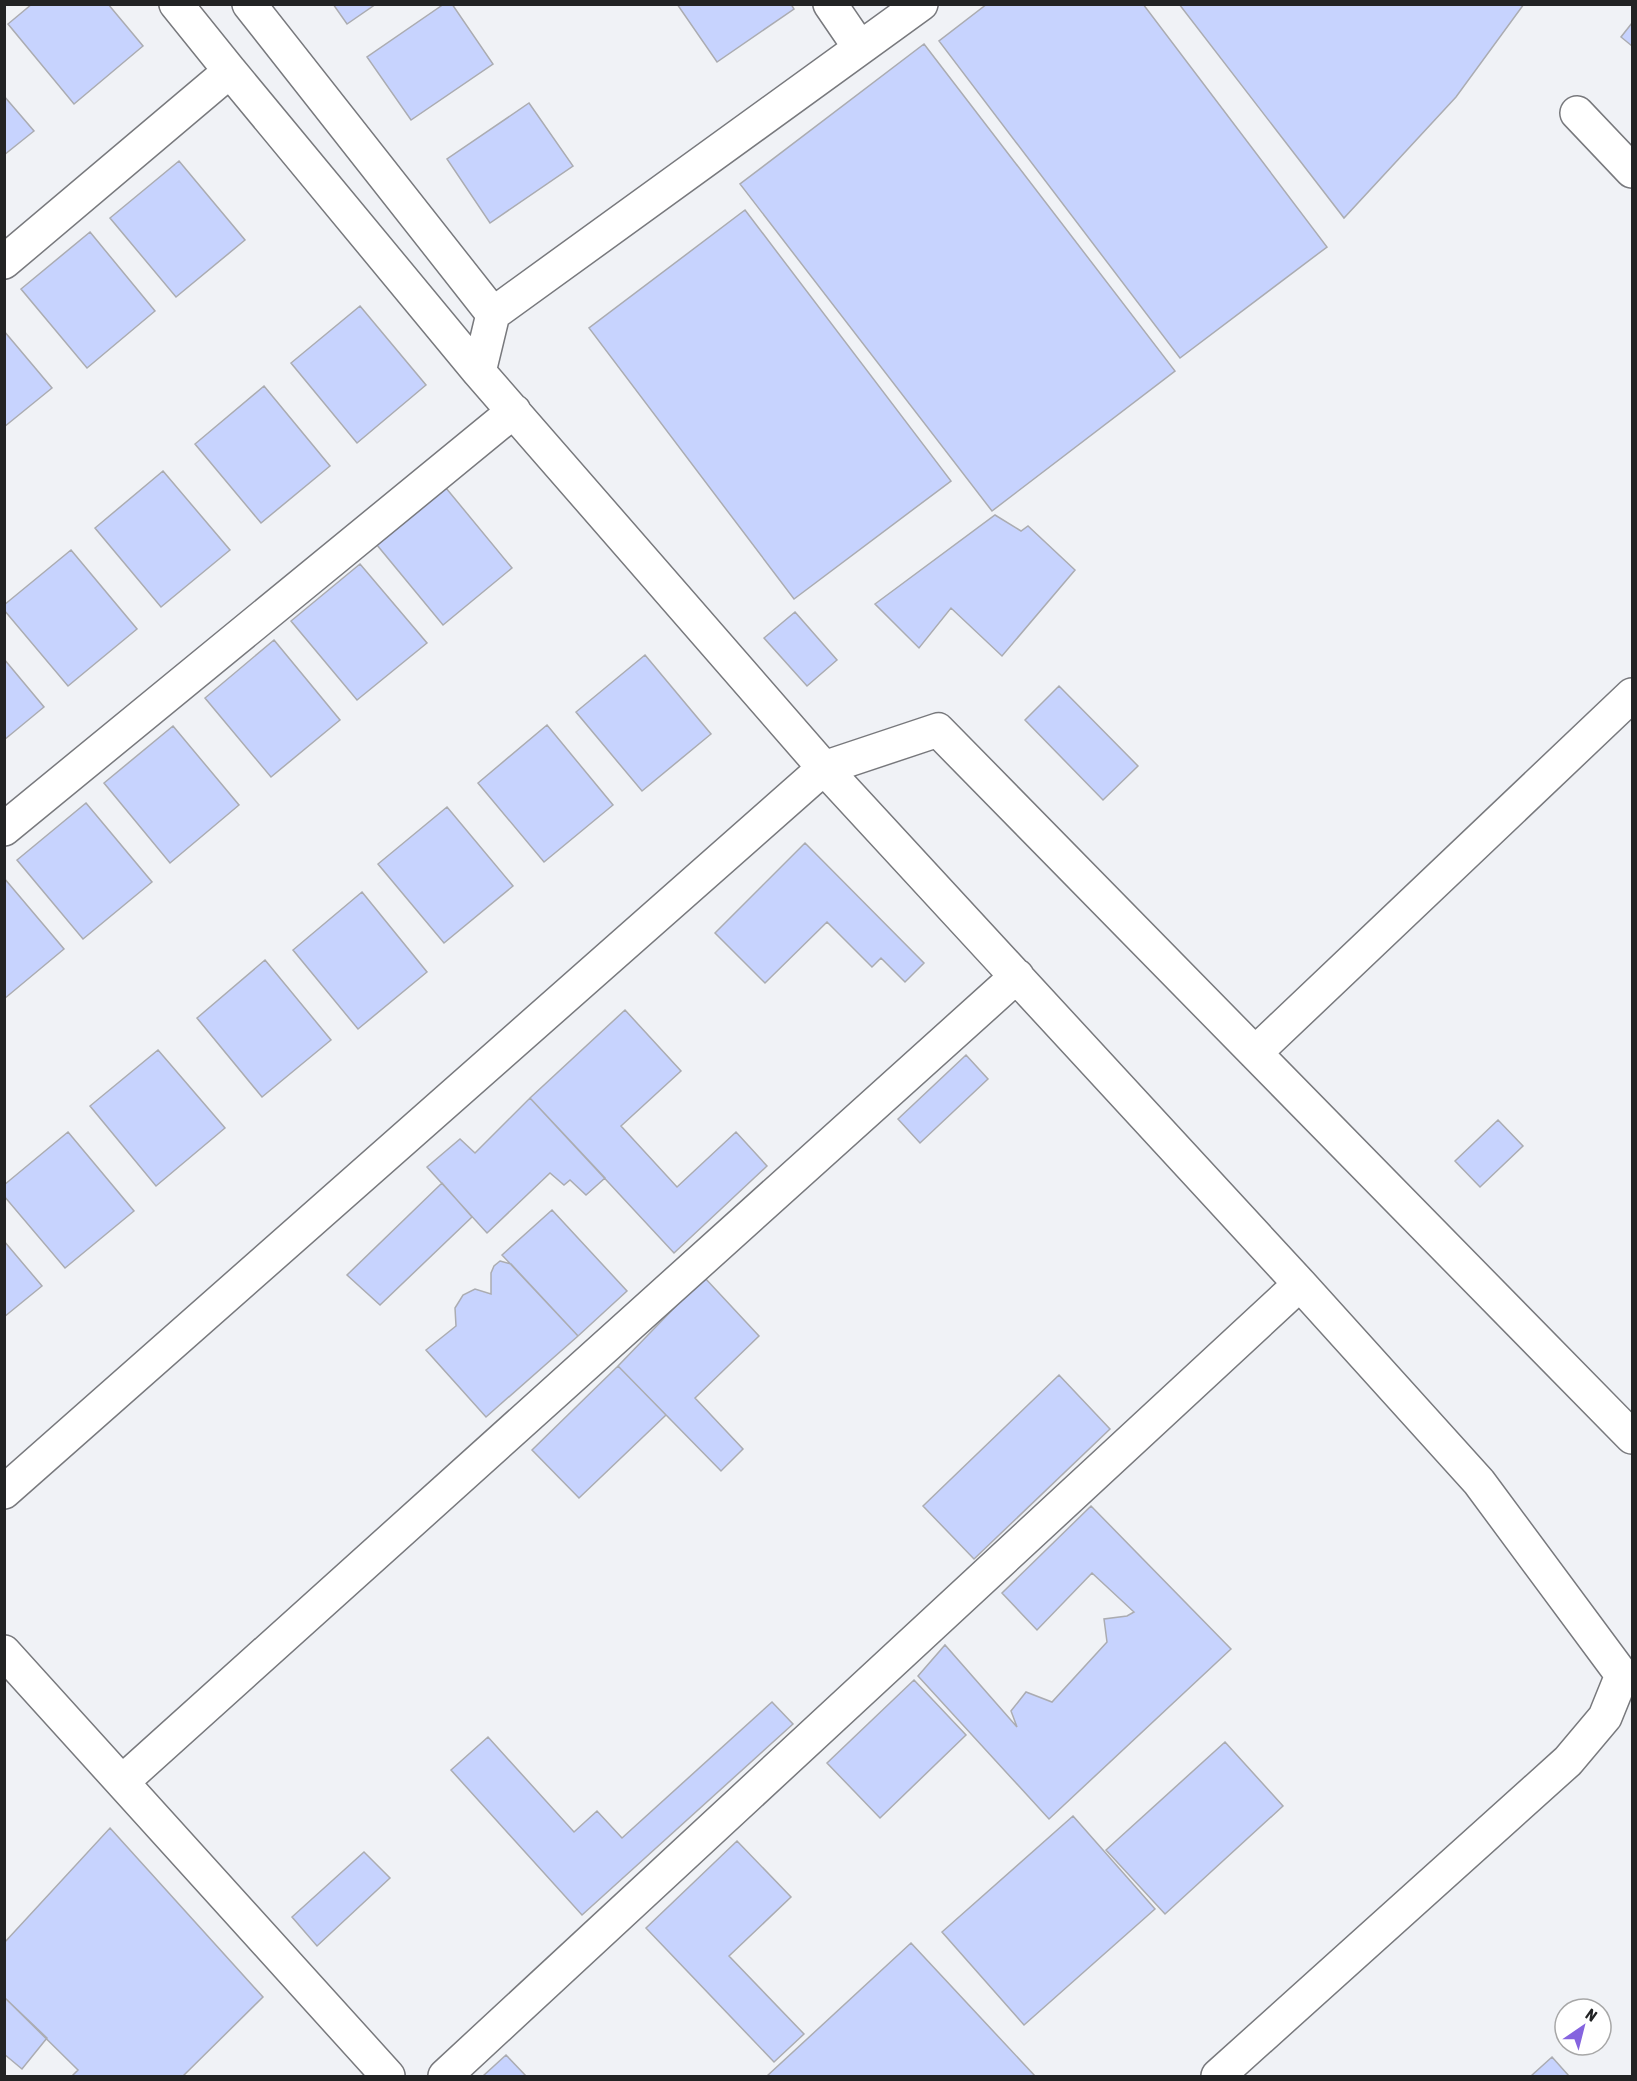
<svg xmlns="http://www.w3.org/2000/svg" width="1637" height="2081" viewBox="0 0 1637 2081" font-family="'Asap Condensed',sans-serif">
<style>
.building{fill:#c7d3fe;stroke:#abacb1;stroke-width:1.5}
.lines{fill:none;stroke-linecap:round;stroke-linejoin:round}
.minor-casing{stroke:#78797d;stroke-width:36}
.minor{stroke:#fff;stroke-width:33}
</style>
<rect width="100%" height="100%" fill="#f0f2f6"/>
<path class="building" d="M 32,4 L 108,4 L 143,46 L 74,104 L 8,24 Z
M 333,4 L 376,4 L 347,24 Z
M 444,4 L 452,4 L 493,64 L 411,120 L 367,57 Z
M 677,4 L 791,4 L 794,9 L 717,62 Z
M 987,4 L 1143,4 L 1327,247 L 1180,358 L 939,41 Z
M 1179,4 L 1524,4 L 1456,97 L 1344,218 Z
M 1632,23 L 1632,46 L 1621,37 Z
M 924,44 L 1175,371 L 992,511 L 740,184 Z
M 4,96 L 34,131 L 4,155 Z
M 529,103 L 573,166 L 490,223 L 447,159 Z
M 179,161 L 245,240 L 176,297 L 110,218 Z
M 745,210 L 951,481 L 794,599 L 589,328 Z
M 90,232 L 155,311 L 87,368 L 21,289 Z
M 360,306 L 426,385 L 357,443 L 291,363 Z
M 4,331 L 52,388 L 4,427 Z
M 264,386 L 330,466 L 261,523 L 195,444 Z
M 163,471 L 230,550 L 161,607 L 95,528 Z
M 446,488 L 512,568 L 443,625 L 377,545 Z
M 995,515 L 1021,531 L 1028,526 L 1075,570 L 1002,656 L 951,608 L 919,648 L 875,604 Z
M 71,550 L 137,629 L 68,686 L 4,610 L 4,605 Z
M 360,564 L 427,643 L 357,700 L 291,621 Z
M 795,612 L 837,660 L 807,686 L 764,638 Z
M 274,640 L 340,720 L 271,777 L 205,698 Z
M 645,655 L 711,734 L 642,791 L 576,712 Z
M 4,659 L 44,707 L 4,740 Z
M 1059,686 L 1138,766 L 1103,800 L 1025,720 Z
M 547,725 L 613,805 L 544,862 L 478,783 Z
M 173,726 L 239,805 L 170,863 L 104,783 Z
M 86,803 L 152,882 L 83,939 L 17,860 Z
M 447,807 L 513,886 L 444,943 L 378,864 Z
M 805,843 L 924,963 L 905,982 L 881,958 L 872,967 L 827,922 L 765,983 L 715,933 Z
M 4,878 L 64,949 L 4,999 Z
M 362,892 L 427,972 L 358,1029 L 293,950 Z
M 265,960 L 331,1040 L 262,1097 L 197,1018 Z
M 625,1010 L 681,1071 L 621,1126 L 677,1187 L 736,1132 L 767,1166 L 674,1253 L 530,1098 Z
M 158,1050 L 225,1128 L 156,1186 L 90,1106 Z
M 966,1055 L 988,1079 L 920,1143 L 898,1119 Z
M 530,1098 L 605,1178 L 586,1195 L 570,1180 L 564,1185 L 550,1173 L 487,1233 L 427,1167 L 460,1139 L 475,1153 Z
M 1498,1120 L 1523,1146 L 1480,1187 L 1455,1161 Z
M 68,1132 L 134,1211 L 65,1268 L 4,1196 L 4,1185 Z
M 442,1183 L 472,1217 L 380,1305 L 347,1275 Z
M 552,1210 L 627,1291 L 578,1336 L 502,1255 Z
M 4,1241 L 42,1286 L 4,1317 Z
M 500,1261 L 511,1264 L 578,1336 L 486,1417 L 426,1350 L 456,1326 L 455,1308 L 463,1295 L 475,1289 L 491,1294 L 491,1273 L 494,1266 Z
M 704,1277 L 759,1336 L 695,1398 L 743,1449 L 721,1471 L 618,1366 Z
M 618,1366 L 666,1415 L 579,1498 L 532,1450 Z
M 1059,1375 L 1110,1429 L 974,1559 L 923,1506 Z
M 1091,1506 L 1231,1649 L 1049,1819 L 918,1676 L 945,1645 L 1017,1727 L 1011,1711 L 1026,1692 L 1052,1702 L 1107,1642 L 1104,1619 L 1127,1616 L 1134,1612 L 1092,1573 L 1037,1630 L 1002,1593 Z
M 914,1680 L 966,1735 L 880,1818 L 827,1763 Z
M 772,1702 L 793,1724 L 582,1915 L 451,1770 L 488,1737 L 574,1832 L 597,1811 L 622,1838 Z
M 1225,1742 L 1283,1806 L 1165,1914 L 1106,1850 Z
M 1073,1816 L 1155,1909 L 1024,2025 L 942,1932 Z
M 110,1828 L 263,1997 L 183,2076 L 72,2076 L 78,2070 L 4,1997 L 4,1943 Z
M 737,1841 L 791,1897 L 729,1956 L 804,2034 L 774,2062 L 646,1928 Z
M 364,1852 L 390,1878 L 317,1946 L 292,1917 Z
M 911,1943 L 1035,2076 L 767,2076 Z
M 4,1997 L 47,2038 L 22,2069 L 4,2054 Z
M 506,2055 L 526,2076 L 483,2076 Z
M 1552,2057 L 1569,2076 L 1531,2076 Z"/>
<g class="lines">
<defs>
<path id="minor" d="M 176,4 L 230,71
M 249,4 L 493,314 L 479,372 L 824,768 L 1300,1284 L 1479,1482 L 1622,1675 L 1605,1717 L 1568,1761 L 1218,2076
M 830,4 L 860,48
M 1577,113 L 1632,171
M 4,262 L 230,71 L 479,372
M 493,314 L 921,4
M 4,829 L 514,411
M 1255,1053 L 1632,695
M 4,1492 L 824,768 L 938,730 L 1632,1437
M 4,1652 L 388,2076
M 122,1782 L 1017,976
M 445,2076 L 1300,1284"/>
</defs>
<use href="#minor" class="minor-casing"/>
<use href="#minor" class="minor"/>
</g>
<rect width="1637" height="2081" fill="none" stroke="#222324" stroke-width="12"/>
<g transform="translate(1583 2027) rotate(35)"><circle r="28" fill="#ffffff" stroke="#a7a7a7" stroke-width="1.5"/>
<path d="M0-4.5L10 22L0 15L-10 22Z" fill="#8564df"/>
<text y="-9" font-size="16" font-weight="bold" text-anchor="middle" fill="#222324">N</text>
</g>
</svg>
